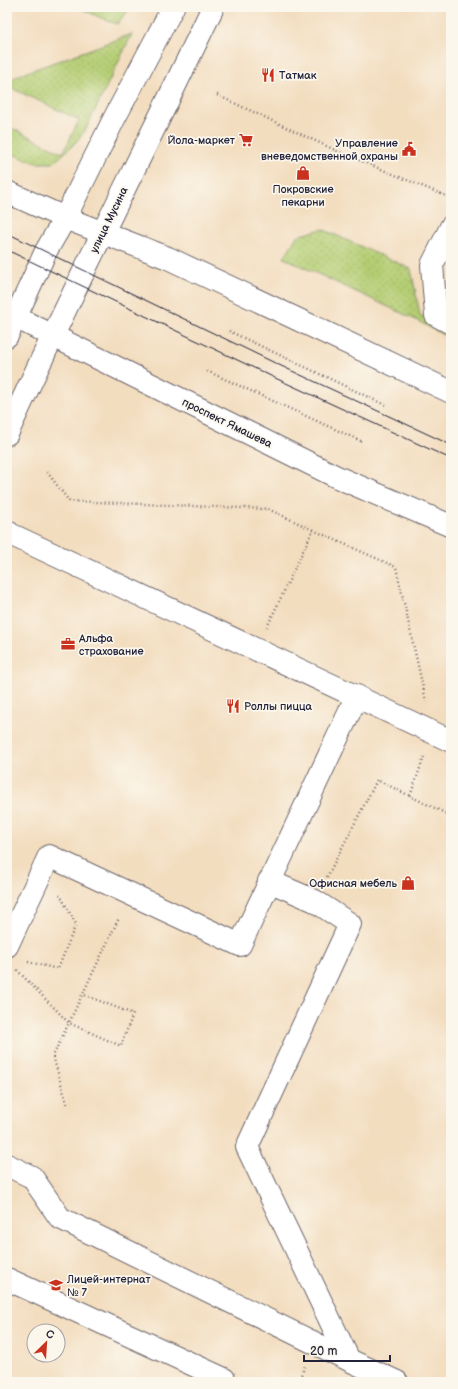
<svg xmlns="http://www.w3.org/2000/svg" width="458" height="1389" viewBox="0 0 458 1389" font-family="'Balsamiq Sans',sans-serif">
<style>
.grass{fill:url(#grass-dots);stroke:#6b7856}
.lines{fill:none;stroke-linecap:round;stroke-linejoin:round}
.minor-casing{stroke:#6b6369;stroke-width:24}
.major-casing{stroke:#6b6369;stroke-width:24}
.path{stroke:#6b6369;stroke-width:2.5;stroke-dasharray:1 3;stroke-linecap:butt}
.minor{stroke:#fff;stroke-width:22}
.major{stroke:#fff;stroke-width:22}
.tram{stroke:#22223b;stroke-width:1}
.labels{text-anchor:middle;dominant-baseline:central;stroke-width:3.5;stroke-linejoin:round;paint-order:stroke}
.poi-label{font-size:11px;fill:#22223b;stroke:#fbf7ec;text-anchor:start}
.street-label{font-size:11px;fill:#22223b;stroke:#fbf7ec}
</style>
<defs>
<pattern id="grass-dots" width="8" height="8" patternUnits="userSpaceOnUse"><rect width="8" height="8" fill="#b4cd72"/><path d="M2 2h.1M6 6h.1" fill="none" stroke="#9ab064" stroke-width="1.8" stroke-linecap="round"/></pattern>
</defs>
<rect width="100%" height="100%" fill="#fbf7ec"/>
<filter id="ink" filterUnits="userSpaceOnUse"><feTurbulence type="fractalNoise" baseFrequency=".025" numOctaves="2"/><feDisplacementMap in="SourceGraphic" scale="8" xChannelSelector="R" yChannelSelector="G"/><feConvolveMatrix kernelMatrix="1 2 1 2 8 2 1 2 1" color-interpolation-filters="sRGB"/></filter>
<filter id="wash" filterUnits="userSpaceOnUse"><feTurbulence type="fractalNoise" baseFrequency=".012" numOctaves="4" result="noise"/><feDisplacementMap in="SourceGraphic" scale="16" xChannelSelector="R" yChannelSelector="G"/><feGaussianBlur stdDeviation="0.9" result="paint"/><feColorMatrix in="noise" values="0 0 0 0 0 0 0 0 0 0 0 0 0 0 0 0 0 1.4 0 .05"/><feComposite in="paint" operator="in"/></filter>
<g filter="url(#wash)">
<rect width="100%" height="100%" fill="#f3ddbf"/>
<path class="grass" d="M 77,7 L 129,7 L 127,12 L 117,24 L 108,21 Z
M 132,34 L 85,131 C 76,143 65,153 53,163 L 36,163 L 7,152 L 7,126 L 63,153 L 79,120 L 7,86 L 7,84 L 16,76 Z
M 322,229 L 411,269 L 420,315 L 451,330 L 451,339 L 414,319 L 284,258 L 297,236 Z"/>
</g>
<g filter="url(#ink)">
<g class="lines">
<defs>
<path id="minor" d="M 451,227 L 432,265 L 436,315 L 451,323
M 7,336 L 46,251 L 65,218 L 114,119 L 173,7
M 7,434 C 72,290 145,150 213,7
M 7,531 L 10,534 L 451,741
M 269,881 L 315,901 L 350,924 L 247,1147 L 349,1360 L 397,1382
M 7,946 L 49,856 L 240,945 L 357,696
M 7,1165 L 32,1177 L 60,1218 L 349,1360
M 7,1279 L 224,1379 L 225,1382"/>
<path id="major" d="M 7,192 L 65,218 L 168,258 L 451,392
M 7,313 L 337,477 L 451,526"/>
</defs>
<use href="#minor" class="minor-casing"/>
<use href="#major" class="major-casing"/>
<path class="path" d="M 217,95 L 337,151 L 451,198
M 229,331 L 385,405
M 207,371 L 363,442
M 47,472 L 69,501 L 268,509 L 313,530 L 267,627
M 313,530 L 396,567 L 426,701
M 424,757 L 410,796 L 451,816
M 327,877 L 377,780 L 410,796
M 28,962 L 58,969 L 76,924 L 60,895
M 17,970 L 69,1023 L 121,1046 L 133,1014 L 82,994
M 67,1104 L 53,1056 L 119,918
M 298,1382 L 305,1366"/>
<use href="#minor" class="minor"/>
<use href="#major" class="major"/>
<path class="tram" d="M 7,233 L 277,364 L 451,445
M 7,250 L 273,377 L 451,459"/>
</g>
</g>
<defs>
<symbol id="restaurant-bare" viewBox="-9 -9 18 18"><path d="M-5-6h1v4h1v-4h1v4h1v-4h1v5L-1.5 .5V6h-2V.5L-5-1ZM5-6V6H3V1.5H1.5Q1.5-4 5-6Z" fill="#c8321e" stroke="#fbf7ec" stroke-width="2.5" paint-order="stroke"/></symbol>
<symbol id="supermarket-bare" viewBox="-9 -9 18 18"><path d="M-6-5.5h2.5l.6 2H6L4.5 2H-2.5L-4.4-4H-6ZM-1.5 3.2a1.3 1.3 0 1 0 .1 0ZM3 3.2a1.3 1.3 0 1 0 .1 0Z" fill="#c8321e" stroke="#fbf7ec" stroke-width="2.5" paint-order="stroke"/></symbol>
<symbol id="civic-bare" viewBox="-9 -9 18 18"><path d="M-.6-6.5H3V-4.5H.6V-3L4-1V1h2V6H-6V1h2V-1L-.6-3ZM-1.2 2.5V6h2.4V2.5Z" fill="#c8321e" stroke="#fbf7ec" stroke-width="2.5" paint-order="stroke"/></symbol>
<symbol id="shop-bare" viewBox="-9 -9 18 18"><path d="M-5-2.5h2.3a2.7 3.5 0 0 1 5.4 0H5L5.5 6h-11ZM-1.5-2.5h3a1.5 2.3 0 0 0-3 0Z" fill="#c8321e" stroke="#fbf7ec" stroke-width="2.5" paint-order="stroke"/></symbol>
<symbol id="office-bare" viewBox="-9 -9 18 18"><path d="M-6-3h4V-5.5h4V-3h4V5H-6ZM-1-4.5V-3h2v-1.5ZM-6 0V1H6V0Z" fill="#c8321e" stroke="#fbf7ec" stroke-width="2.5" paint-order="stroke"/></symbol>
<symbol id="school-bare" viewBox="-9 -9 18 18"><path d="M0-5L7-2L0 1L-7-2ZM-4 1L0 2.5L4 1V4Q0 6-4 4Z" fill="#c8321e" stroke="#fbf7ec" stroke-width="2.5" paint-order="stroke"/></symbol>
</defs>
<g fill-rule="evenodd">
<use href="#restaurant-bare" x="258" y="65" width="20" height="20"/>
<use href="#supermarket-bare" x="236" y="130" width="20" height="20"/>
<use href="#civic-bare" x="399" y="139" width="20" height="20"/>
<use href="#shop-bare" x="293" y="163" width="20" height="20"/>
<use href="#office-bare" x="58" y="634" width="20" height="20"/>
<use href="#restaurant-bare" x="223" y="696" width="20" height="20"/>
<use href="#shop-bare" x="398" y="873" width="20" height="20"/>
<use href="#school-bare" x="46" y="1275" width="20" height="20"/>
</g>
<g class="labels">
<g class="poi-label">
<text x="279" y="75">Татмак</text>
<text x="235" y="140" text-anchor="end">Йола-маркет</text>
<text x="398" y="143" text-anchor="end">Управление<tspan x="398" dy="13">вневедомственной охраны</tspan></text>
<text x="303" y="189" text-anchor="middle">Покровские<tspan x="303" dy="13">пекарни</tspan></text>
<text x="79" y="638">Альфа<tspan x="79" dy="13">страхование</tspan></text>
<text x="244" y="706">Роллы пицца</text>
<text x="397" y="883" text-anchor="end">Офисная мебель</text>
<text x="67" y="1279">Лицей-интернат<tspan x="67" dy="13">№ 7</tspan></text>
</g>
<g class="street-label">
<text transform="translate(109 220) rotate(-64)">улица Мусина</text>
<text transform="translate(227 423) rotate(26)">проспект Ямашева</text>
</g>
</g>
<rect width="458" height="1389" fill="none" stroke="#fbf7ec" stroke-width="24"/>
<g transform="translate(46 1343) rotate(25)"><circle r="19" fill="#fbf7ec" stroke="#a4a2a5"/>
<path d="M0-3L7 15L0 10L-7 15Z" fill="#c8321e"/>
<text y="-6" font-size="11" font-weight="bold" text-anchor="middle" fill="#22223b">С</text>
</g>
<path d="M304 1355v6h86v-6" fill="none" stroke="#22223b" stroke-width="2"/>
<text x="310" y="1355" font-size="12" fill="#22223b" stroke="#fbf7ec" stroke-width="3" paint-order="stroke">20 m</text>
</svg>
